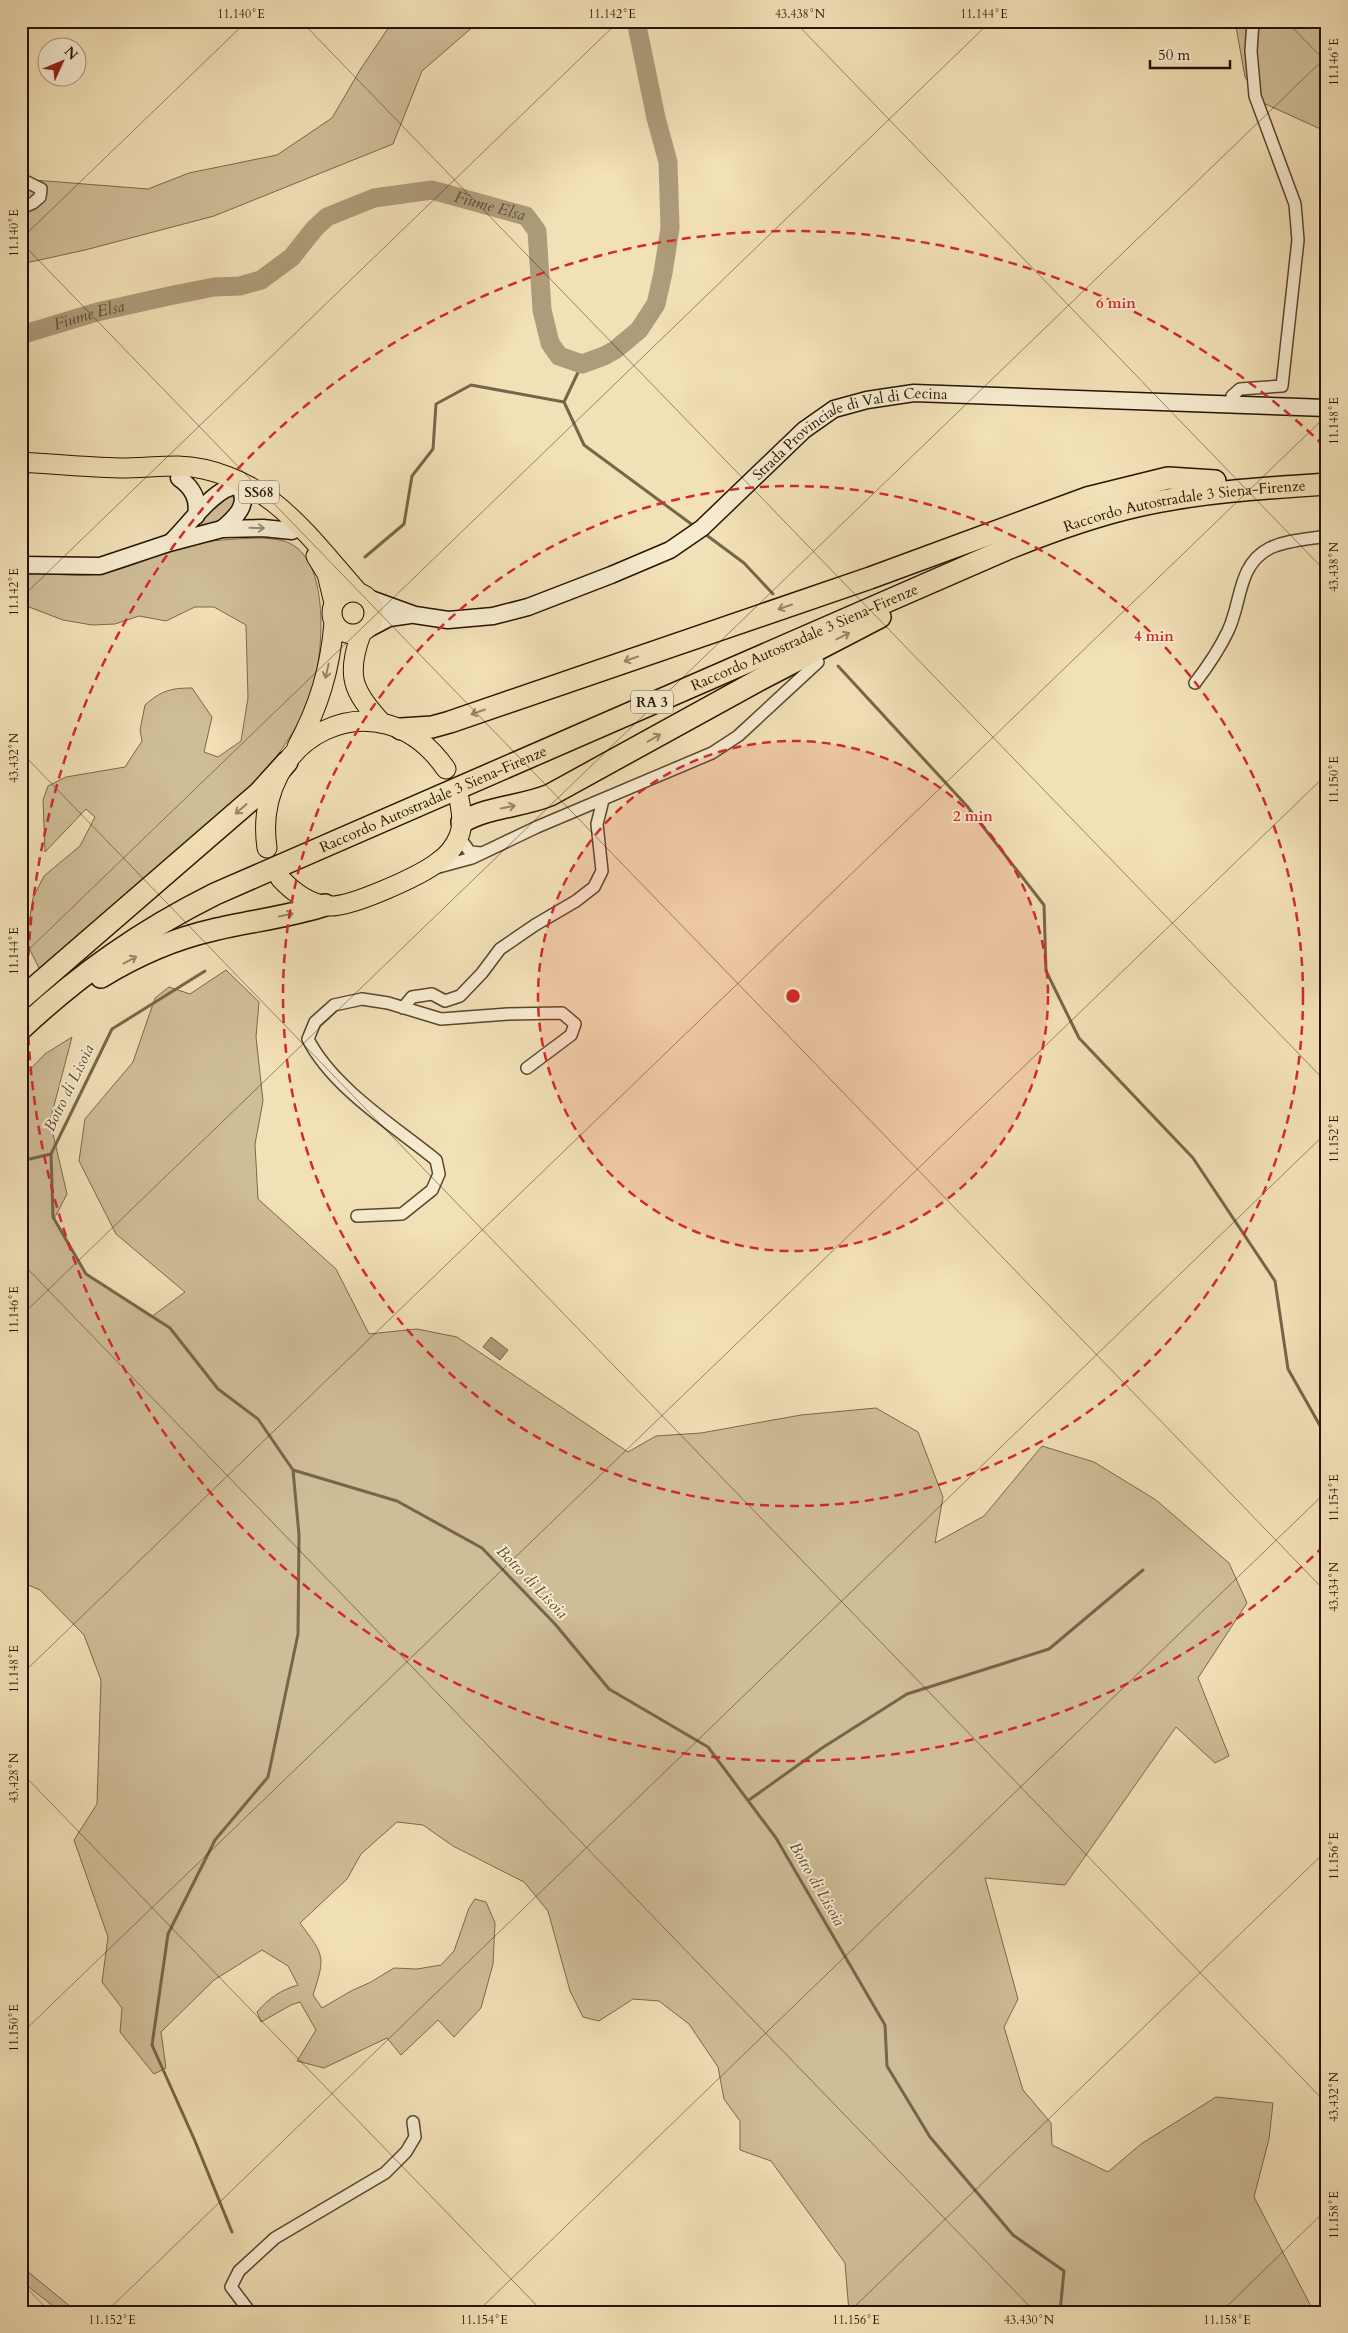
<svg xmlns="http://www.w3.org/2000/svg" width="1348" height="2333" viewBox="0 0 1348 2333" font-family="Cardo,serif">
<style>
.green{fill:#cfbd98;stroke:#7a684c}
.water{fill:#ad9b79;stroke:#776549}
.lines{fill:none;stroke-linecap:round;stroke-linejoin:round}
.stream{stroke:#776549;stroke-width:3}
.river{stroke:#ad9b79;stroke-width:19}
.street-casing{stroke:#59472e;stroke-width:14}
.secondary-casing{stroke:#261401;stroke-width:19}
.primary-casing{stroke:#261401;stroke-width:21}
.highway-casing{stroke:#261401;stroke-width:24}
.street{stroke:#f7ebd0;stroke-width:11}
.secondary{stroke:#f7ebd0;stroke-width:16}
.primary{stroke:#f2e0b7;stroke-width:19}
.highway{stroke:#f2e0b7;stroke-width:21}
.oneway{stroke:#998a73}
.oneway2{stroke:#968465}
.ticks{fill:none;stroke:#261401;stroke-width:1;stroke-opacity:0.45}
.ring{fill:none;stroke:#d62828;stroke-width:2.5;stroke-dasharray:9 6}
.labels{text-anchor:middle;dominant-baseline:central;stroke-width:4;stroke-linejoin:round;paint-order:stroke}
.shield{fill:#f7ebd0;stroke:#65543f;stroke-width:1}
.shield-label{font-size:14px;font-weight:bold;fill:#261401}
.street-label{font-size:15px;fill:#261401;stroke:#f7ebd0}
.water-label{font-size:16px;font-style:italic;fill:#5c4a31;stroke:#f7ebd0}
.centre{fill:#d62828;stroke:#f7ebd0;stroke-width:2.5}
.ring-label{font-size:15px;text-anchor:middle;font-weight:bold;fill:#d62828;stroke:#f7ebd0;stroke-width:4;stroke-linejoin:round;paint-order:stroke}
.neatline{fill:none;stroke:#261401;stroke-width:2}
.ticks-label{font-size:12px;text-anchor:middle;fill:#261401}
</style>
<rect width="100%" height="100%" fill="#f2e0b7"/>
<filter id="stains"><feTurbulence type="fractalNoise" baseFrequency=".004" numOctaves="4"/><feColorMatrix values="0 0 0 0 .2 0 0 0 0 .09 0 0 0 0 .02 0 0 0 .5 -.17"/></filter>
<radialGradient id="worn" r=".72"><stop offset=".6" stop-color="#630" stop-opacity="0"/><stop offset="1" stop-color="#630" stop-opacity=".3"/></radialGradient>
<path class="green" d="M 393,21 L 476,21 L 475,25 L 422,71 L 393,144 L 214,216 L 85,250 L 21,264 L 21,179 L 148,189 L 189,173 L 277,155 L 332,118 L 360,70 Z
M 1235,21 L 1327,21 L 1327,132 L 1261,102 L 1245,77 Z
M 231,495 L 235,496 L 237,504 L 224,521 L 192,531 L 205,511 Z
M 261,538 C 271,539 282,539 291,544 C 332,565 323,662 310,698 C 302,723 278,754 263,776 L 40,970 L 26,942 L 33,898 L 44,876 L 80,846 L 95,817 L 86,809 L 45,852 L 43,800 L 48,786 L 66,777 L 125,767 L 142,741 L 140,730 L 145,705 C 161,691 170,688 192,688 L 212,717 L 204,752 L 218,757 L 241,741 L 248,698 L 246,625 L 214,607 L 195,607 L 166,621 L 139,616 L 115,624 L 92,625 L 63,620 L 21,604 L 21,575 C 49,571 78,579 105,573 C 128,568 149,558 171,550 C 200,540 231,539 261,538 Z
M 226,970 L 259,1002 L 256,1037 L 263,1101 L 255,1144 L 258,1199 L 336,1269 L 369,1334 L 417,1329 L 457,1337 L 628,1452 L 656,1436 L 701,1433 L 801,1415 L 876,1408 L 918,1432 L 943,1497 L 935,1543 L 984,1516 L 1042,1446 L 1094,1462 L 1156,1500 L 1229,1563 L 1247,1603 L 1198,1678 L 1229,1756 L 1215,1763 L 1176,1727 L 1065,1885 L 985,1878 L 1018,1999 L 1004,2027 L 1023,2090 L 1051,2123 L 1052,2145 L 1108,2172 L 1141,2144 L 1216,2097 L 1273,2103 L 1269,2139 L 1254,2197 L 1314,2312 L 849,2312 L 845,2263 L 771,2161 L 740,2150 L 740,2121 L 724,2099 L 718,2067 L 689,2024 L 659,2001 L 633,1999 L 599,2021 L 583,2017 L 570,1991 L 548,1911 L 524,1882 L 453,1846 L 423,1825 L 397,1822 L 361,1854 L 347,1879 L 300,1923 C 324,1956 326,1955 313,1995 L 322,2008 L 351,1991 L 371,1982 L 394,1968 L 417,1969 L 441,1965 L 454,1951 L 469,1908 L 475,1899 L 486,1902 L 495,1923 L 493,1964 L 481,2008 L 454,2037 L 438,2020 L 401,2055 L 387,2038 L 324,2068 L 297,2061 L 316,2030 L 300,2002 L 291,2005 L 261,2022 L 257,2012 C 269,1998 281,1990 298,1985 L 288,1966 L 262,1950 L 214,1980 L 161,2032 L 166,2068 L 154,2074 L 120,2032 L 122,2008 L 102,1982 L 108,1937 L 74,1840 L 97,1804 L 101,1680 L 84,1635 L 40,1590 L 21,1582 L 21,1079 L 45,1054 L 72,1037 L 50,1121 L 67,1194 L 54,1219 L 86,1274 L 151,1317 L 185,1292 L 116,1234 L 79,1161 L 85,1119 L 133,1062 L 155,998 L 169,987 L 190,994 Z
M 21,2266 L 77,2312 L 61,2312 L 21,2281 Z"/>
<path class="water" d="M 491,1337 L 508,1350 L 500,1360 L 483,1347 Z"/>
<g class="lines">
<path class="stream" d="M 564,402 L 584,445 L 694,526
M 705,534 L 744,563 L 773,594
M 365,557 L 404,524 L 412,476 L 433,449 L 436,404 L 471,385 L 564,402 L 582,364
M 838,666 L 967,806 L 1044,905 L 1046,971 L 1079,1038 L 1193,1158 L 1275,1281 L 1288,1369 L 1327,1438
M 205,971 L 112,1029 L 51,1154 L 53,1217 L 86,1274 L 170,1328 L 218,1389 L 258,1419 L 293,1470 L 397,1501 L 482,1548 L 555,1624 L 609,1689 L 708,1747 L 776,1838 L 885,2025 L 887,2066 L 930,2137 L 1013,2235 L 1064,2271 L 1060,2312
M 21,1161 L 51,1154
M 749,1800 L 822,1748 L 907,1694 L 1049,1649 L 1143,1570
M 232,2232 L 195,2141 L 152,2045 L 168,1934 L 215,1840 L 268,1777 L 298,1634 L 299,1535 L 293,1470"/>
<path class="river" id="s1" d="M 21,335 L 97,312 L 169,296 L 214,287 L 240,286 L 261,280 L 292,257 L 315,228 L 327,217 L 374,198 L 432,190 L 526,216 L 537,231 L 542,310 L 550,343 L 559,356 L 582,364 L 604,356 L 615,350 L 639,330 L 656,304 L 663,273 L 670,228 L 668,162 L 656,118 L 636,21"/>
<defs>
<path id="street" d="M 21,182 L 27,182 L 41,189 L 40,197 L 33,203 L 21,208
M 1233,405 L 1232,396 L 1240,389 L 1282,386 L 1298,240 L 1295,204 L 1255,96 L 1251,51 L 1253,21
M 1195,683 C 1208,666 1219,650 1228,631 C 1242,602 1237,565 1270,548 C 1287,540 1309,539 1327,536
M 459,837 L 470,852 L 482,853
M 435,868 L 472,858 L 537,827 L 712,753 L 738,736 L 818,662
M 403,1008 L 412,997 L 432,994 L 445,1001 L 460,996 L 482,973 L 500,949 L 535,925 L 576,901 L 594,887 L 602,871 L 597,824 L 603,800
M 357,1216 L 402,1214 L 432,1190 L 439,1174 L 436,1160 C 394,1126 332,1087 308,1039 L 315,1022 L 334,1005 L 362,999 L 388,1003 L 441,1019 L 508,1014 L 562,1013 L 575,1024 L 571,1035 L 527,1068
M 250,2312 L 231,2287 L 239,2271 L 275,2238 L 385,2173 L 406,2152 L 415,2137 L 413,2122"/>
<g id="secondary">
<path d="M 179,478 C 193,488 199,499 196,516"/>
<path d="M 222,529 C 234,519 252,503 238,486"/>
<path d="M 172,541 C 188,526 216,485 238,486"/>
<path d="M 21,565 L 100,566 L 169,543 L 222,529 L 263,528 L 292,531"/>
<path id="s2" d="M 368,598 L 415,615 L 448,620 L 493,616 L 528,607 L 611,575 L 670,550 L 702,528 L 804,430 L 834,409 L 867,400 L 914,393 L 1327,408"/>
<path d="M 368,629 L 389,618 L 410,615"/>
</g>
<path id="primary" d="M 21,462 C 54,464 87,467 120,468 C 139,468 159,466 178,466 C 212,467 246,481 273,502 C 306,528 331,562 359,593
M 316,556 L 327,574 L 334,603
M332 613a21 21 0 1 1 42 0a21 21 0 1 1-42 0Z
M 361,634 C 346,675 352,691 382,723
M 297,747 C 319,706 330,670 334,623
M 267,848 C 251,737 378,671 446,769
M 280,878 C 293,892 308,904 328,906 C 350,908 420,876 438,862 C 447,856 455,846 459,836 C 464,823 461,810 459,798"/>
<g id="highway">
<path d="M 401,729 L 432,727 L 450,722 L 870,578 L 1087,498 L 1168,478 L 1215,481"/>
<path d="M 462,822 C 490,806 521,807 550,795 L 759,680 L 880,617"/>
<path d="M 101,977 C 137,955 173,939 213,930 C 250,921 289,917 325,905"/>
<path d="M 21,999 L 259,793 L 287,762"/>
<path id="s3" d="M 21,1029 C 81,973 141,931 215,894 L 1007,549 C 1049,532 1093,516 1137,506 C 1199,492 1264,488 1327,484"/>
</g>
</defs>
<use href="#street" class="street-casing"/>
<use href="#secondary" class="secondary-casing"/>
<use href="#primary" class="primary-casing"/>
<use href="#highway" class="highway-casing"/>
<use href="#street" class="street"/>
<use href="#secondary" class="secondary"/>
<use href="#primary" class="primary"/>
<use href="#highway" class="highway"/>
</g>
<defs><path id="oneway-shaft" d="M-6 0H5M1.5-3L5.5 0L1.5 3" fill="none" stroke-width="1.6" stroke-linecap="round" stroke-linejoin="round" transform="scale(1.25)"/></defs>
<use class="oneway" href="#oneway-shaft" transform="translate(257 528) rotate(1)"/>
<g class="oneway2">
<use href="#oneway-shaft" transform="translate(785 607) rotate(161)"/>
<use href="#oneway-shaft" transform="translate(843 636) rotate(-27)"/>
<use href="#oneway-shaft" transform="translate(631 659) rotate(161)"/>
<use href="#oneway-shaft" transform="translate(327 671) rotate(103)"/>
<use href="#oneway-shaft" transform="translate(478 712) rotate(161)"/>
<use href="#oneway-shaft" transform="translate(654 738) rotate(-30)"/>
<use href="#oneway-shaft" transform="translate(508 807) rotate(-11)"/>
<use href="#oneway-shaft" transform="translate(241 809) rotate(139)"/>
<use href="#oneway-shaft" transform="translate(286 915) rotate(-12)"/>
<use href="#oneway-shaft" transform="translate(130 960) rotate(-28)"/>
</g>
<path class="ticks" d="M 301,21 L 1327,1083M 794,21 L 1327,573M 1286,21 L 1327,63M 21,239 L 247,21M 21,242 L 1327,1593M 21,598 L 619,21M 21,752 L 1327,2104M 21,957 L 991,21M 21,1262 L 1035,2312M 21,1316 L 1327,56M 21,1675 L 1327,415M 21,1772 L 543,2312M 21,2034 L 1327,774M 21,2282 L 50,2312M 106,2312 L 1327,1132M 477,2312 L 1327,1491M 849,2312 L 1327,1850M 1221,2312 L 1327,2209"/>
<circle cx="793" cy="996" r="255" fill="#d62828" fill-opacity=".12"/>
<g class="ring">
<circle cx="793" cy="996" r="255"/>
<circle cx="793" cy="996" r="510"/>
<path d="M1324 1546A765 765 0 1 1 1324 446"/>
</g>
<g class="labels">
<g class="shield">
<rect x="239" y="480.5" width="40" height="23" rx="4"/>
<rect x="631" y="690.5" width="42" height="23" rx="4"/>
</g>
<g class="shield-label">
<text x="259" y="492">SS68</text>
<text x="652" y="702">RA 3</text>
</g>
<g class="street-label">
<text stroke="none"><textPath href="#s2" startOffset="540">Strada Provinciale di Val di Cecina</textPath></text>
<text stroke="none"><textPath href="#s3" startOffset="1285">Raccordo Autostradale 3 Siena-Firenze</textPath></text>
<text stroke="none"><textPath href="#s3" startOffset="880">Raccordo Autostradale 3 Siena-Firenze</textPath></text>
<text stroke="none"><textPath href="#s3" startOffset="475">Raccordo Autostradale 3 Siena-Firenze</textPath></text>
</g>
<g class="water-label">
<text stroke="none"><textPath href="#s1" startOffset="508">Fiume Elsa</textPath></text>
<text stroke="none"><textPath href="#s1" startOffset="71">Fiume Elsa</textPath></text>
<text transform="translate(69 1088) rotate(-64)">Botro di Lisoia</text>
<text transform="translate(532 1582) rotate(46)">Botro di Lisoia</text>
<text transform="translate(817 1884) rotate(60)">Botro di Lisoia</text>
</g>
</g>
<circle cx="793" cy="996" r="8" class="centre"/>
<g class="ring-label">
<text x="1116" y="308">6 min</text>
<text x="1154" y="641">4 min</text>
<text x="973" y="821">2 min</text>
</g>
<rect width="1348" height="2333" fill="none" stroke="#f2e0b7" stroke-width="55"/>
<g transform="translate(62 62) rotate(46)"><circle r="24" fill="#f7ebd0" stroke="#a3957d"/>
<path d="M0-4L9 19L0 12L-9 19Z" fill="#8f2418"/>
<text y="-8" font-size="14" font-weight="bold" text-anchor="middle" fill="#261401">N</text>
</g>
<path d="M1150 60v8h80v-8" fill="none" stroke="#261401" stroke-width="2.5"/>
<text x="1158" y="60" font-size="15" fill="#261401" stroke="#f7ebd0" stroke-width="4" paint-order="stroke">50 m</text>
<rect x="28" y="28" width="1292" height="2278" class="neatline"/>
<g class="ticks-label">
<text x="241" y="18">11.140°E</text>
<text x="612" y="18">11.142°E</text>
<text x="800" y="18">43.438°N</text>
<text x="984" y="18">11.144°E</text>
<text transform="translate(1334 62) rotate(-90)" y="4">11.146°E</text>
<text transform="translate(14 233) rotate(-90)" y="4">11.140°E</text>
<text transform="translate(1334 421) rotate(-90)" y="4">11.148°E</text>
<text transform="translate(1334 567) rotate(-90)" y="4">43.438°N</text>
<text transform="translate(14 592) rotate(-90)" y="4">11.142°E</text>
<text transform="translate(14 758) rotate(-90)" y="4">43.432°N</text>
<text transform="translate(1334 780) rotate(-90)" y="4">11.150°E</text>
<text transform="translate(14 951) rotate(-90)" y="4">11.144°E</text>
<text transform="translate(1334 1139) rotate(-90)" y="4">11.152°E</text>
<text transform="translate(14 1310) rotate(-90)" y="4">11.146°E</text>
<text transform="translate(1334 1498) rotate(-90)" y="4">11.154°E</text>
<text transform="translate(1334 1587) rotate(-90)" y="4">43.434°N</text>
<text transform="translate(14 1669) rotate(-90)" y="4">11.148°E</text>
<text transform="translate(14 1778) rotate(-90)" y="4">43.428°N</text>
<text transform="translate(1334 1856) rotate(-90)" y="4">11.156°E</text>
<text transform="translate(14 2028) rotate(-90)" y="4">11.150°E</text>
<text transform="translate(1334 2097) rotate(-90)" y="4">43.432°N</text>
<text transform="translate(1334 2215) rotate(-90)" y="4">11.158°E</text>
<text x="112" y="2324">11.152°E</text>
<text x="484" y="2324">11.154°E</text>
<text x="856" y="2324">11.156°E</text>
<text x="1029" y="2324">43.430°N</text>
<text x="1227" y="2324">11.158°E</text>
</g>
<rect width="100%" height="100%" filter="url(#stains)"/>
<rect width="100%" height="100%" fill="url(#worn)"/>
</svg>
